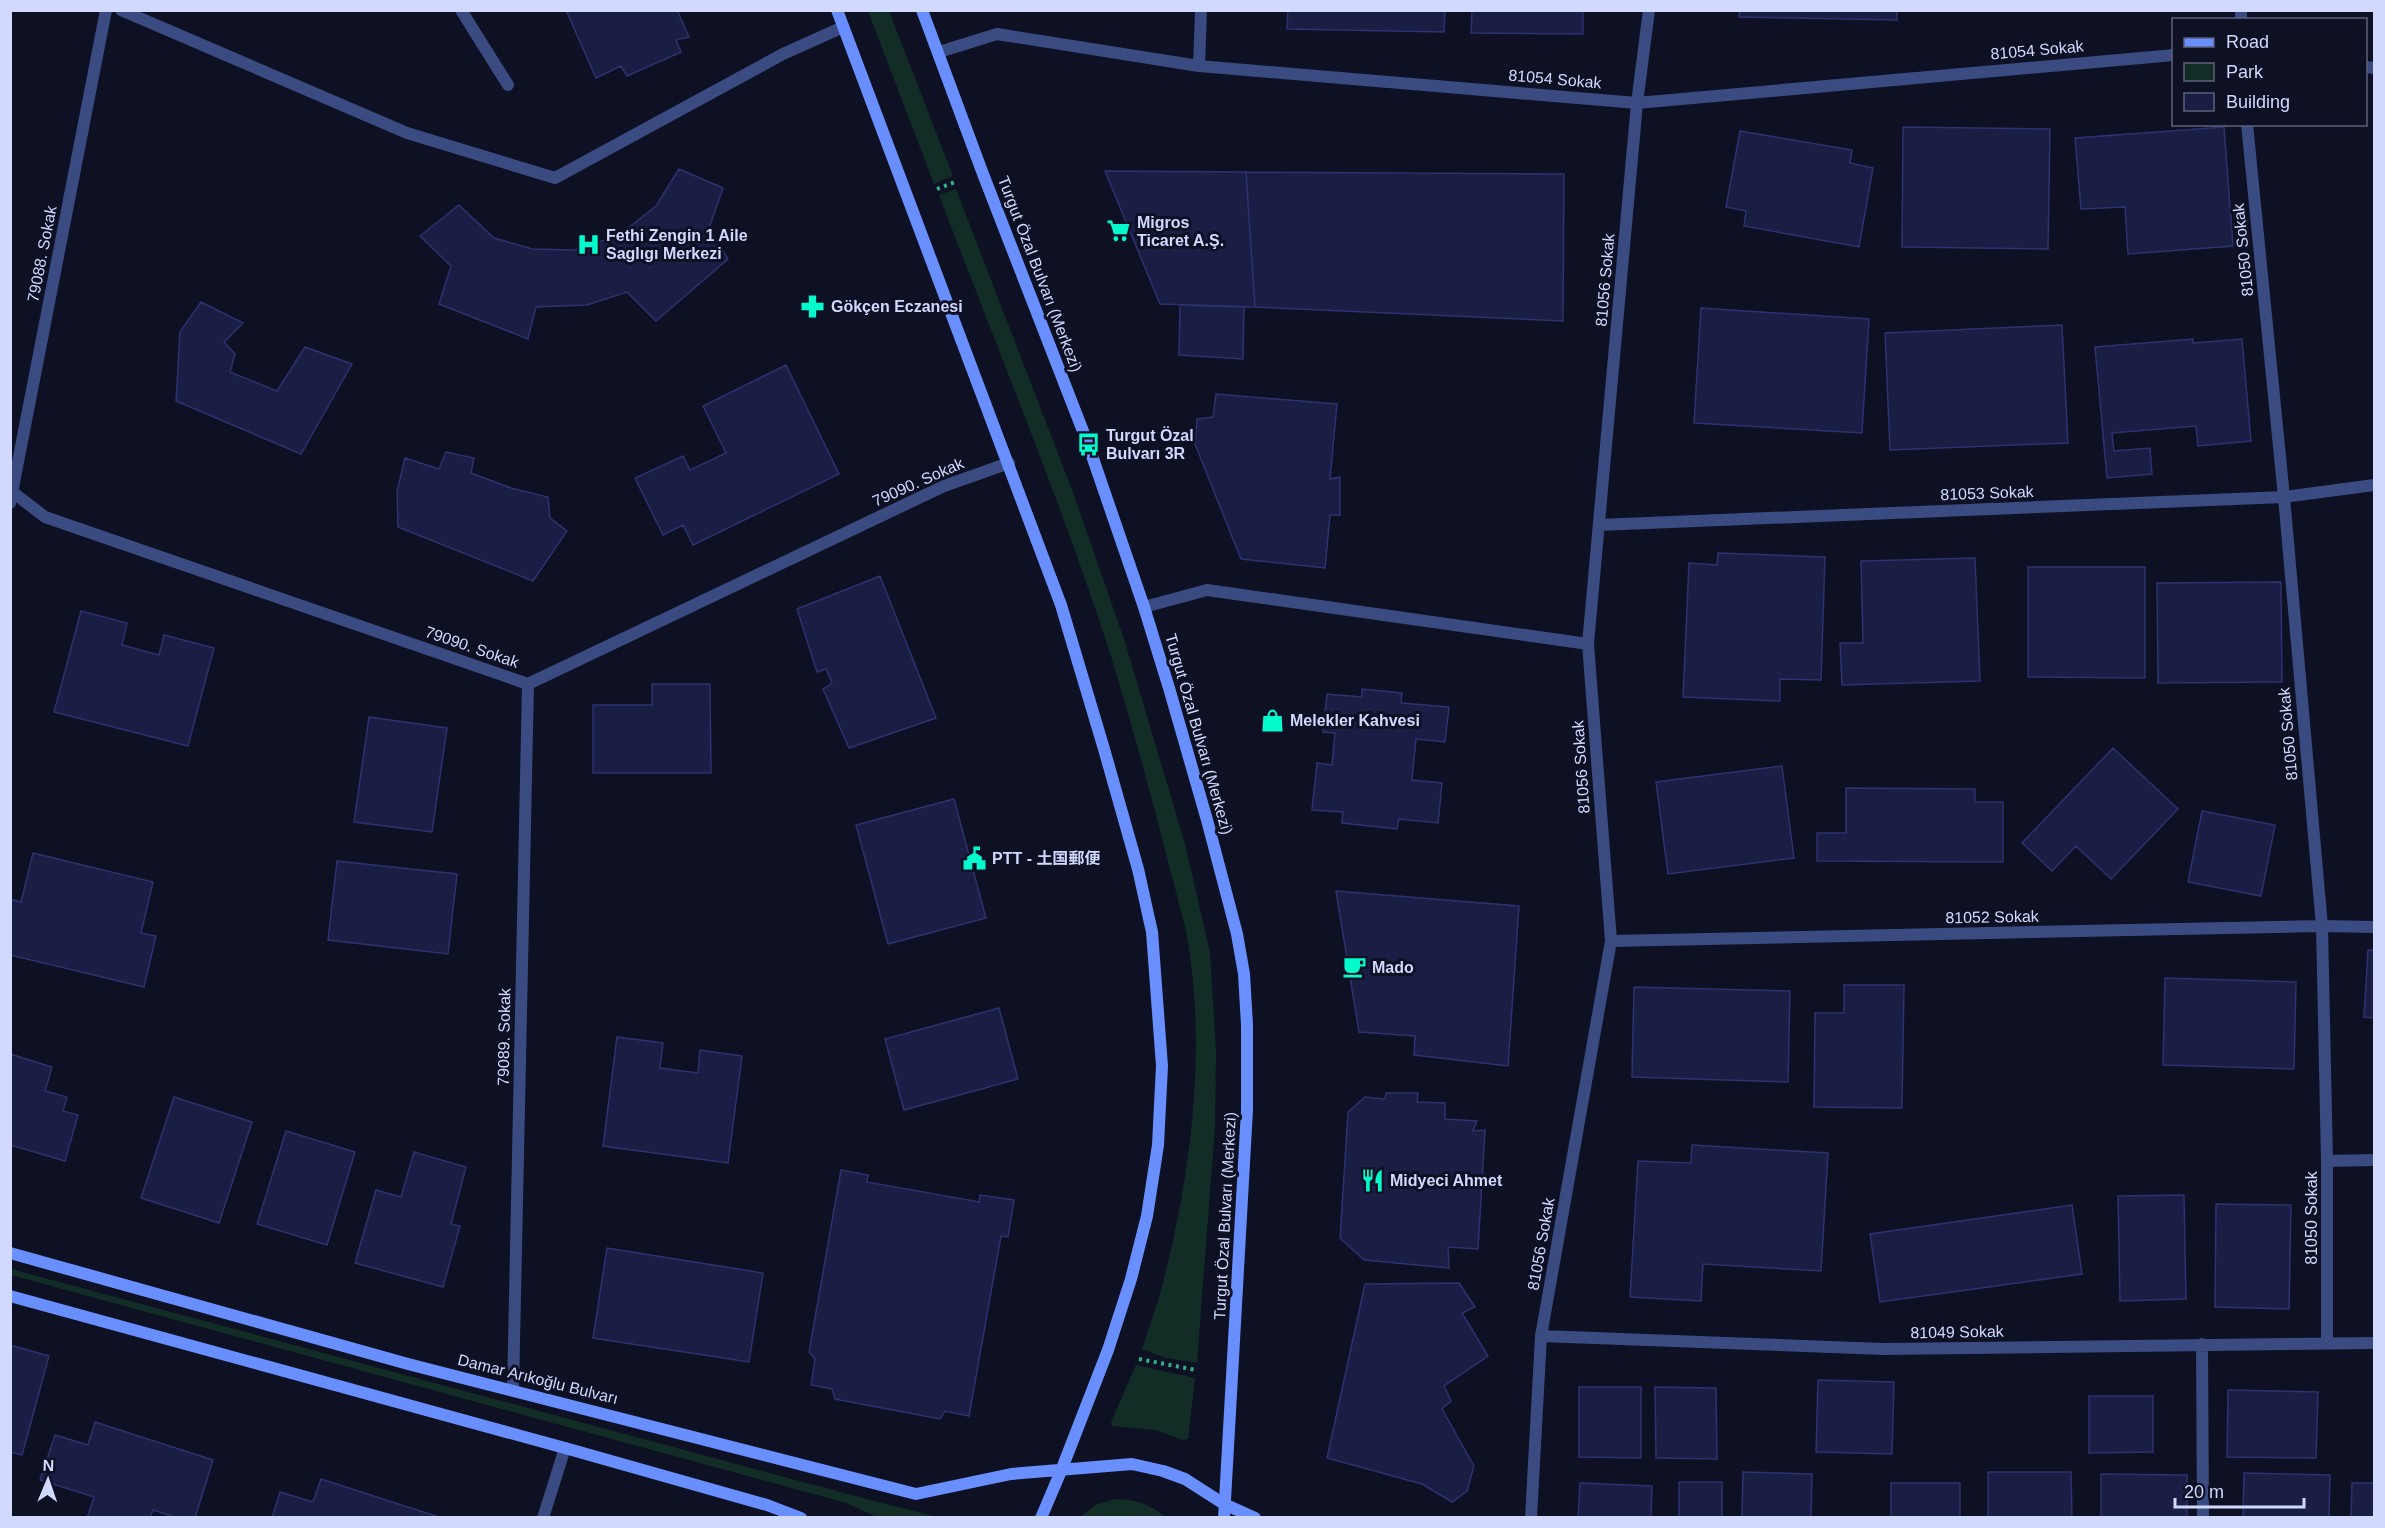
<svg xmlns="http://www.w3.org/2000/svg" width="2385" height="1528" viewBox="0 0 2385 1528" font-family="Arial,'Noto Sans SC',sans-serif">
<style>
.green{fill:#112d25}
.building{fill:#1a1e44;stroke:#2d3270;stroke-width:1.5}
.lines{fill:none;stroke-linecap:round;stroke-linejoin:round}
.path{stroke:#2fb487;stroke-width:4;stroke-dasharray:3 4.5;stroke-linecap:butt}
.service{stroke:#3a4b82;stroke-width:12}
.minor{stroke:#3a4b82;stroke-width:12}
.secondary{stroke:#698ffe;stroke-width:12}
.labels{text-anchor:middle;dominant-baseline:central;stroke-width:6;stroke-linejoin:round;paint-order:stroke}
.street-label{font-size:16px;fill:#d1d9ff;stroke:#0e1023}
.poi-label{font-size:16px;font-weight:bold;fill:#d1d9ff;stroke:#0e1023;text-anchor:start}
</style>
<rect width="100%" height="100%" fill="#0e1023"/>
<path class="green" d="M 868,11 L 889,11 L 953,176 L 934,184 Z
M 956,189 L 1074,495 L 1125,642 L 1185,844 L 1210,952 L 1216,1051 L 1215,1127 L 1197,1363 L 1166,1358 L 1142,1349 C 1150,1325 1159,1300 1165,1275 C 1192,1165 1207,1043 1186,931 C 1162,837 1138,743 1109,650 C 1059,496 996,346 939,195 Z
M 11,1269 L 848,1494 L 937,1517 L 877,1517 L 846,1503 L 11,1275 Z
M 1136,1365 L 1195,1378 L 1188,1439 L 1182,1440 L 1156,1430 L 1112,1426 L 1111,1422 Z
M 1116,1499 C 1136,1500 1149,1503 1165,1517 L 1080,1517 L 1097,1504 Z"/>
<path class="building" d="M 566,10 L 677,10 L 689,37 L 676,40 L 681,52 L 627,76 L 621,66 L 596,78 Z
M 1288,10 L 1445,10 L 1444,32 L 1287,29 Z
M 1472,10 L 1583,10 L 1583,34 L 1471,33 Z
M 1740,10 L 1897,10 L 1897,20 L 1739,17 Z
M 1903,127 L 2050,129 L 2048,249 L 1902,247 Z
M 2224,127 L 2233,246 L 2128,254 L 2125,207 L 2081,209 L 2075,138 Z
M 1740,131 L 1852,150 L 1850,163 L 1873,168 L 1859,247 L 1744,226 L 1746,211 L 1726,207 Z
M 679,169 L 723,188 L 709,228 L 728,259 L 656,321 L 627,292 L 587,305 L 536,307 L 528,339 L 439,304 L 451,266 L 420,236 L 459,205 L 494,238 L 532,249 L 574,250 L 619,235 L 656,206 Z
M 1105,171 L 1246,172 L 1255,307 L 1160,304 Z
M 1246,172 L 1564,174 L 1563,321 L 1255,307 Z
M 201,302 L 243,323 L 224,342 L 235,354 L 230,372 L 277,391 L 305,347 L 352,364 L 301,454 L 176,401 L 180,332 Z
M 1180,305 L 1244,307 L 1243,359 L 1179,355 Z
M 1701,308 L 1869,319 L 1862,433 L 1694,423 Z
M 2062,325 L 2068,443 L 1890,450 L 1885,333 Z
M 2193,339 L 2193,343 L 2242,339 L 2251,441 L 2198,446 L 2196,426 L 2112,433 L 2114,451 L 2150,448 L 2152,474 L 2107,478 L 2095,347 Z
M 786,365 L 839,474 L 693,545 L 683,525 L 663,535 L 635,478 L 683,456 L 690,470 L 726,453 L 703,406 Z
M 1216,394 L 1337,404 L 1330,479 L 1340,477 L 1340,515 L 1330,515 L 1325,568 L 1241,559 L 1195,444 L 1197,419 L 1213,417 Z
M 446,452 L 474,458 L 471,473 L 511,488 L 548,497 L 550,518 L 567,531 L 533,581 L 398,527 L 397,491 L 405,458 L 439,469 Z
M 1718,553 L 1825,557 L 1821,680 L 1780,679 L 1780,701 L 1683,697 L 1689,563 L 1717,565 Z
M 1975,558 L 1980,681 L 1842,685 L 1840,643 L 1863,643 L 1861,561 Z
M 2028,567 L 2145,567 L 2145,678 L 2028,677 Z
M 880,576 L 936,718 L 849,748 L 823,689 L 832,683 L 826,669 L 817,672 L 797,609 Z
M 2281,582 L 2282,682 L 2158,683 L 2157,583 Z
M 81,611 L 127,623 L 122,645 L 159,655 L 164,635 L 214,648 L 188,746 L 54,712 Z
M 652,684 L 710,684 L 711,773 L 593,773 L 593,705 L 652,705 Z
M 1362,689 L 1402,693 L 1401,703 L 1449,707 L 1445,742 L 1416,739 L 1412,780 L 1442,783 L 1438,823 L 1399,819 L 1397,829 L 1342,823 L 1343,812 L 1312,810 L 1317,763 L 1332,765 L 1335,733 L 1323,732 L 1327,694 L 1362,697 Z
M 369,717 L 447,728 L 432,832 L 354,822 Z
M 2113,748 L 2178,809 L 2111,879 L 2076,846 L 2052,871 L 2022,843 Z
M 1782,766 L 1794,858 L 1668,874 L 1656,782 Z
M 1846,788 L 1975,789 L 1975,802 L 2003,802 L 2003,862 L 1817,861 L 1817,833 L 1846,833 Z
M 954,799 L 986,918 L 888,944 L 856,825 Z
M 2202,811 L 2275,825 L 2261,896 L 2188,882 Z
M 33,853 L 153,882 L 141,933 L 156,936 L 144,987 L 10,955 L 10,899 L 21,902 Z
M 337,861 L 457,874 L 448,954 L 328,940 Z
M 1336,891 L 1519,906 L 1508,1066 L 1414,1055 L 1415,1036 L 1359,1032 Z
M 2368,950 L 2374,950 L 2374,1018 L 2364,1017 Z
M 2165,978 L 2296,982 L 2294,1069 L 2163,1065 Z
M 1844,985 L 1904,985 L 1902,1108 L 1814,1107 L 1815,1013 L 1844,1013 Z
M 1634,987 L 1790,991 L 1788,1082 L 1632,1077 Z
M 999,1008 L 1018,1079 L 904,1110 L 885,1039 Z
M 617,1037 L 663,1043 L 660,1068 L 698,1073 L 700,1050 L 742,1056 L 728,1163 L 603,1146 Z
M 10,1054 L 52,1067 L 45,1091 L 67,1097 L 63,1111 L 78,1115 L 65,1161 L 10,1145 Z
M 1386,1093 L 1418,1093 L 1417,1102 L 1445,1103 L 1445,1119 L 1477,1121 L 1473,1131 L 1485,1130 L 1478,1249 L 1448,1247 L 1449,1268 L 1364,1260 L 1340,1238 L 1348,1112 L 1365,1097 L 1385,1099 Z
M 174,1097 L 252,1122 L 219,1223 L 141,1198 Z
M 286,1131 L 355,1152 L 327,1245 L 257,1224 Z
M 1692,1145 L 1828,1153 L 1821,1271 L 1703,1264 L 1701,1301 L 1630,1297 L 1638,1161 L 1691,1163 Z
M 414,1152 L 466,1167 L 451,1224 L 460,1226 L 443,1287 L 355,1263 L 376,1190 L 401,1197 Z
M 841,1170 L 868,1175 L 867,1182 L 979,1202 L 980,1195 L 1014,1200 L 1008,1237 L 1001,1236 L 969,1416 L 945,1411 L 940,1419 L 835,1399 L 832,1389 L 811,1385 L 815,1359 L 809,1352 Z
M 2184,1195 L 2186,1299 L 2120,1301 L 2118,1196 Z
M 2216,1204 L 2291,1205 L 2289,1309 L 2215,1307 Z
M 2072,1205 L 2082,1274 L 1880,1302 L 1870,1234 Z
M 607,1248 L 763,1273 L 749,1362 L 593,1338 Z
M 1459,1283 L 1475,1307 L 1462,1313 L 1488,1356 L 1444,1386 L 1451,1401 L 1442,1409 L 1474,1466 L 1467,1491 L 1452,1502 L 1422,1484 L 1327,1458 L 1365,1284 Z
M 10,1345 L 49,1356 L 22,1455 L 10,1452 Z
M 1818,1380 L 1894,1382 L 1892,1454 L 1816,1452 Z
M 1579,1387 L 1641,1387 L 1641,1458 L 1579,1457 Z
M 1655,1387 L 1716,1388 L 1717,1459 L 1656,1458 Z
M 2228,1390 L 2318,1392 L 2316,1458 L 2227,1457 Z
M 2089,1396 L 2153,1396 L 2153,1452 L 2089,1453 Z
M 95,1422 L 213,1460 L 195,1518 L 178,1518 L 153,1510 L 150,1518 L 87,1518 L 94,1497 L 40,1480 L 55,1435 L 88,1445 Z
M 1743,1472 L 1812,1474 L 1811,1518 L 1742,1518 Z
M 1988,1472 L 2071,1472 L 2072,1518 L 1988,1518 Z
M 2244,1473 L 2330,1475 L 2329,1518 L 2243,1518 Z
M 2101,1474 L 2187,1475 L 2187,1518 L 2101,1518 Z
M 321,1479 L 439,1517 L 439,1518 L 272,1518 L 280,1492 L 313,1502 Z
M 1679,1482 L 1722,1482 L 1722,1518 L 1679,1518 Z
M 1580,1483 L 1652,1486 L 1651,1518 L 1578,1518 Z
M 1891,1483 L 1960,1483 L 1960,1518 L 1891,1518 Z
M 2352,1483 L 2374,1483 L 2374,1518 L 2351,1518 Z"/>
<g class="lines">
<path class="path" d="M 937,189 L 955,182
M 1139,1359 L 1196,1370"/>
<path class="service" d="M 461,10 L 508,85"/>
<path class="minor" d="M 121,10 L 407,133 L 555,178 L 783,54 L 843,27
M 2241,20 L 2241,10
M 939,52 L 997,34 L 1199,66 L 1637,103 L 2174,55
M 1199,66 L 1201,10
M 2366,67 L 2374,68
M 2247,124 L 2284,497 L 2322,926 L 2327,1161 L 2327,1342
M 10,490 L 45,517 L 528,684 L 944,486 L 1009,463
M 10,503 L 106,10
M 1599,525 L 2284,497 L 2374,485
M 1144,607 L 1207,590 L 1588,644
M 1611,941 L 2322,926 L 2374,927
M 2327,1161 L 2374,1160
M 1541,1336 L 1883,1349 L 2374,1343
M 2202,1344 L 2203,1518
M 513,1390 L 528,684
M 543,1518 L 565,1448
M 1531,1518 L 1541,1336 L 1611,941 L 1588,644 L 1637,103 L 1649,10"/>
<path class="secondary" d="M 837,10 L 1061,605 L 1104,749 L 1138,869 L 1152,932 L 1162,1066 L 1158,1145 L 1147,1216 L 1131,1279 L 1108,1350 L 1061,1471 L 1041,1518
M 922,10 L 983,174 L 1088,444 L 1144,607 L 1169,688 L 1207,820 L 1237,934 L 1244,974 L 1247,1025 L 1247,1110 L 1224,1518
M 10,1253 L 408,1364 L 916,1494 L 1011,1474 L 1132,1464 L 1163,1471 L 1185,1479 L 1224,1504 L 1255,1518
M 10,1296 L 565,1448 L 767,1505 L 801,1518"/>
</g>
<defs>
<symbol id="supermarket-bare" viewBox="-9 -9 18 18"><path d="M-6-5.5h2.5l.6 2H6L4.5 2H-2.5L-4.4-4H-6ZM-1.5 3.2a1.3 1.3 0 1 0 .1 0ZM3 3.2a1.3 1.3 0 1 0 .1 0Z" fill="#02facd" stroke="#0e1023" stroke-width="2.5" paint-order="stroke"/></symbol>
<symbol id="hospital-bare" viewBox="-9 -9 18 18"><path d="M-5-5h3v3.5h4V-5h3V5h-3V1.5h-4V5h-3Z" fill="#02facd" stroke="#0e1023" stroke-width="2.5" paint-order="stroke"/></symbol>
<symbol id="pharmacy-bare" viewBox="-9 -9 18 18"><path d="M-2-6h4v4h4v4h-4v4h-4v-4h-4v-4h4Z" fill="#02facd" stroke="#0e1023" stroke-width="2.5" paint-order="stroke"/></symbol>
<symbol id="bus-bare" viewBox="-9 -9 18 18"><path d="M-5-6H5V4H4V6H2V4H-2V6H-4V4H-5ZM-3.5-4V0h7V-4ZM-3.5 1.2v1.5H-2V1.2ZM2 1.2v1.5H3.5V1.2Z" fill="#02facd" stroke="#0e1023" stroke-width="2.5" paint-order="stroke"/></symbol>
<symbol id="shop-bare" viewBox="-9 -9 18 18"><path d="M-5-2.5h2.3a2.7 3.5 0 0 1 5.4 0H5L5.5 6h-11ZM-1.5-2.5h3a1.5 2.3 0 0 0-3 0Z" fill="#02facd" stroke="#0e1023" stroke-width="2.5" paint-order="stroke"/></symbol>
<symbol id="civic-bare" viewBox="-9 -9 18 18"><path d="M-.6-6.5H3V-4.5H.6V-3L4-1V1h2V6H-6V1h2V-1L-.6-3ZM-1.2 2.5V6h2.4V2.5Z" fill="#02facd" stroke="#0e1023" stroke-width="2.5" paint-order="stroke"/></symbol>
<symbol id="cafe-bare" viewBox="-9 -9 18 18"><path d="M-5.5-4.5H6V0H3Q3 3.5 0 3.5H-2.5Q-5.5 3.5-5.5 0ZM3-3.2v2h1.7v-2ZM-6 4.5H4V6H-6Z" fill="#02facd" stroke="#0e1023" stroke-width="2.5" paint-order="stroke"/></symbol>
<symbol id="restaurant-bare" viewBox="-9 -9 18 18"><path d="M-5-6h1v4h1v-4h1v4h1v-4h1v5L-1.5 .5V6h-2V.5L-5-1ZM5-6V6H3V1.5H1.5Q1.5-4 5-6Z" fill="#02facd" stroke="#0e1023" stroke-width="2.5" paint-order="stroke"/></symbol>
</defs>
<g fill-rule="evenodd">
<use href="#supermarket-bare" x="1102" y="214" width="33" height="33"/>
<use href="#hospital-bare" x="572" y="228" width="33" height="33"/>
<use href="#pharmacy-bare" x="796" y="290" width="33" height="33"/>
<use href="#bus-bare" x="1072" y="428" width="33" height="33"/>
<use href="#shop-bare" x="1256" y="704" width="33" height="33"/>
<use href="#civic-bare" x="958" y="842" width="33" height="33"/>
<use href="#cafe-bare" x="1338" y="950" width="33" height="33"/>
<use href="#restaurant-bare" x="1356" y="1164" width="33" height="33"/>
</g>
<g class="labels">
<g class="street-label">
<text transform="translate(2037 50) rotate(-5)">81054 Sokak</text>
<text transform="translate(1555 79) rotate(5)">81054 Sokak</text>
<text transform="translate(2243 250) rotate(-96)">81050 Sokak</text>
<text transform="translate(42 254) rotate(-79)">79088. Sokak</text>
<text transform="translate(1040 274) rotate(69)">Turgut Özal Bulvarı (Merkezi)</text>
<text transform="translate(1605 280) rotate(-85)">81056 Sokak</text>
<text transform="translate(918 482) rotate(-24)">79090. Sokak</text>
<text transform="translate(1987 493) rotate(-2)">81053 Sokak</text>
<text transform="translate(472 647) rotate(19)">79090. Sokak</text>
<text transform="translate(1199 734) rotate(74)">Turgut Özal Bulvarı (Merkezi)</text>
<text transform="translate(2288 734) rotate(-95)">81050 Sokak</text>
<text transform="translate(1581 767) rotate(-94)">81056 Sokak</text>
<text transform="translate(1992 917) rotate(-1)">81052 Sokak</text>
<text transform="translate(504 1037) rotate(-89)">79089. Sokak</text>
<text transform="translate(1225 1216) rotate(-87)">Turgut Özal Bulvarı (Merkezi)</text>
<text transform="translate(2311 1218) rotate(-90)">81050 Sokak</text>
<text transform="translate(1541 1244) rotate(-80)">81056 Sokak</text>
<text transform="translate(1957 1332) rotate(-1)">81049 Sokak</text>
<text transform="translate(538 1379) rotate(14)">Damar Arıkoğlu Bulvarı</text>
</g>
<g class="poi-label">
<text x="1137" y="222">Migros<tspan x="1137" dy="18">Ticaret A.Ş.</tspan></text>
<text x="606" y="235">Fethi Zengin 1 Aile<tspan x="606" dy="18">Saglıgı Merkezi</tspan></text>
<text x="831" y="306">Gökçen Eczanesi</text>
<text x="1106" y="435">Turgut Özal<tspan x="1106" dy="18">Bulvarı 3R</tspan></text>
<text x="1290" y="720">Melekler Kahvesi</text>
<text x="992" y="858">PTT - 土国郵便</text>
<text x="1372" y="967">Mado</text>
<text x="1390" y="1180">Midyeci Ahmet</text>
</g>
</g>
<rect width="2385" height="1528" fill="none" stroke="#d1d9ff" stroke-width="24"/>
<rect x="2172" y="18" width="195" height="108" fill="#0e1023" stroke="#5c607b" stroke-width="1.5"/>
<rect x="2184" y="38" width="30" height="9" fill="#698ffe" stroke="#5c607b" stroke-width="1.5"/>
<text x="2226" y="48" font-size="18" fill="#d1d9ff">Road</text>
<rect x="2184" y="63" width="30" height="18" fill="#112d25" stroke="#5c607b" stroke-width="1.5"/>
<text x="2226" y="78" font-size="18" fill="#d1d9ff">Park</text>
<rect x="2184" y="93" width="30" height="18" fill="#1a1e44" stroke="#5c607b" stroke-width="1.5"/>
<text x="2226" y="108" font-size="18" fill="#d1d9ff">Building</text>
<g transform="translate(48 1480) rotate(2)" stroke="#0e1023" stroke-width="4.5" paint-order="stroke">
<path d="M0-4.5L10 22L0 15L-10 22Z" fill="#d1d9ff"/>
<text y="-9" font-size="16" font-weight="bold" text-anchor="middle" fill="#d1d9ff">N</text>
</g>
<path d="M2175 1498v9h129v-9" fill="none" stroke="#d1d9ff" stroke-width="3"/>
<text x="2184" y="1498" font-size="18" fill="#d1d9ff" stroke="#0e1023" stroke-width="4.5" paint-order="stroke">20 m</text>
</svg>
